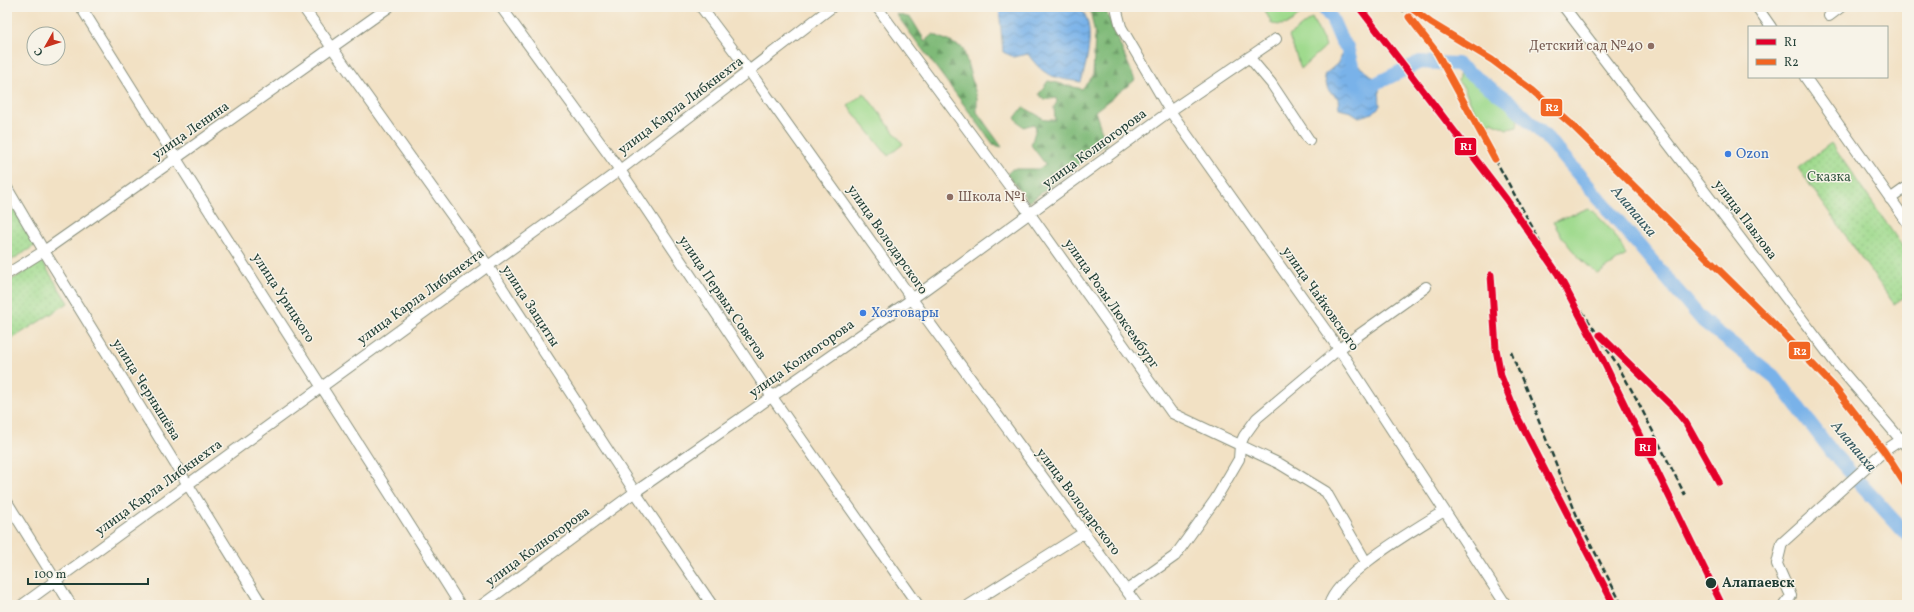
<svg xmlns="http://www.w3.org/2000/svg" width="1914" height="612" viewBox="0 0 1914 612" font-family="Vollkorn,serif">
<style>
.green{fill:#9fda8d;stroke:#5f8c60}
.forest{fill:url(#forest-firs);stroke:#4f7c56}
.park{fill:url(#park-dots);stroke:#5f8c60}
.water{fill:url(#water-waves);stroke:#4c788e}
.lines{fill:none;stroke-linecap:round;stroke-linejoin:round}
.river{stroke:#79b2e9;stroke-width:14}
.minor-casing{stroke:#888f7c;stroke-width:12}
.minor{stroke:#fff;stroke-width:10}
.rail{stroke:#1f3d34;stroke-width:2.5;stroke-dasharray:6 3;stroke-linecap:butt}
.rail-1-casing{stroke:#f7f3e8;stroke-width:10}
.rail-2-casing{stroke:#f7f3e8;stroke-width:10}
.rail-1{stroke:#e4002b;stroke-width:7}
.rail-2{stroke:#f26522;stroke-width:7}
.education-dot{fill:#8d6e63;stroke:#f7f3e8;stroke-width:1.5}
.shop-dot{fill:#3f7fe0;stroke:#f7f3e8;stroke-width:1.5}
.stop-dot{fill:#1f3d34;stroke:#f7f3e8;stroke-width:1.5}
.labels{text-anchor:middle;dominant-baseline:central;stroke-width:3;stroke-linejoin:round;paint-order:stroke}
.education-label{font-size:14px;fill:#785e54;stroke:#f7f3e8;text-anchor:end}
.street-label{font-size:14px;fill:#1f3d34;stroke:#f7f3e8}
.shop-label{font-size:14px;fill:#366cbe;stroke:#f7f3e8;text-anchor:start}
.park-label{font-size:14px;fill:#395c46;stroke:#f7f3e8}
.stop-label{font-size:14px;font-weight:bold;fill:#1f3d34;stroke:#f7f3e8;text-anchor:start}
.water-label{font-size:15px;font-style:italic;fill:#365a61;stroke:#f7f3e8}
.line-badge{stroke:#f7f3e8;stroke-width:1.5}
.badge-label{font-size:11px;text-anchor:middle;font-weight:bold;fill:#fff}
</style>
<defs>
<pattern id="forest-firs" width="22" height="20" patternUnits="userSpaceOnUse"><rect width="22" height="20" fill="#7fba78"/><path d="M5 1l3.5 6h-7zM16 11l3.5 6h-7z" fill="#679863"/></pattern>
<pattern id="park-dots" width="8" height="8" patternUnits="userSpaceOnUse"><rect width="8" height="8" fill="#9fda8d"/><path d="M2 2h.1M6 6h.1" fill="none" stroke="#88bc7a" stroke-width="1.8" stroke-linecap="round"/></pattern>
<pattern id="water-waves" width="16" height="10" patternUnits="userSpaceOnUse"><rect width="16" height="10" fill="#79b2e9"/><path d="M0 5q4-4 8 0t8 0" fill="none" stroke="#6392be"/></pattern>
</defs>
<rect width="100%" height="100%" fill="#f7f3e8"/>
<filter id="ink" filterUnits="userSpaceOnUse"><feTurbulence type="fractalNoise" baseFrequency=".025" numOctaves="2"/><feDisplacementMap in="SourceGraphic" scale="8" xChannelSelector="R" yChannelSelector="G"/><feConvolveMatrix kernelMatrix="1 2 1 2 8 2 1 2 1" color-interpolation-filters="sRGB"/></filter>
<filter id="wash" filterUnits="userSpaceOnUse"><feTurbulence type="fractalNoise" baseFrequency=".012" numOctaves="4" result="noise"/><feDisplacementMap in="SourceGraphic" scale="16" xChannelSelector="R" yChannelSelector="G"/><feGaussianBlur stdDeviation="0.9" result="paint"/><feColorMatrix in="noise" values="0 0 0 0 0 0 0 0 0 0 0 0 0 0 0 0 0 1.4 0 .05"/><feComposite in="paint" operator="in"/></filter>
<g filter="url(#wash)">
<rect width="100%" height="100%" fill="#f2e1c4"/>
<path class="green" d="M 1263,7 L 1305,7 C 1293,22 1291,27 1272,24 Z
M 1312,18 L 1326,46 L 1301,69 L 1289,36 Z
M 1460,72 L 1492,93 L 1518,118 L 1517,127 L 1507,129 L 1492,122 L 1483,129 L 1464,88 L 1458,81 Z
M 864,93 L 903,144 L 888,156 L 848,106 Z
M 1589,208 C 1604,222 1618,235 1626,255 L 1598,274 C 1579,259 1565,244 1553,222 Z"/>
<path class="forest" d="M 1088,7 L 1104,7 L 1135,80 L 1095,111 L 1106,144 L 1029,202 L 1007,174 L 1012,169 L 1038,169 L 1046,165 L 1031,145 L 1036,128 L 1034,124 L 1023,127 L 1015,118 L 1023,107 L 1046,120 L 1055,120 L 1054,107 L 1057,102 L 1056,98 L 1044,100 L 1039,94 L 1048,81 L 1082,89 L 1093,76 L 1095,35 L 1090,9 Z
M 896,14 L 911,18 L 925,41 L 933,34 L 963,48 L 977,98 L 977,112 L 1002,147 L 994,145 Z"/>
<path class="park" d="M 1831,143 L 1907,253 L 1907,295 L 1894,304 L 1798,168 Z
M 7,197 L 36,245 L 7,263 Z
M 42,261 L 68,303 L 7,342 L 7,283 Z"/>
<path class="water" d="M 999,7 L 1079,7 C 1097,23 1087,62 1081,82 C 1054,78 1044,77 1028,54 L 1014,57 L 1003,52 Z
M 1347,47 C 1351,66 1364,67 1375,79 C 1381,85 1379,98 1380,106 L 1373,113 L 1359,117 L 1351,112 L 1339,109 L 1338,98 L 1328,90 L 1324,75 L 1337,64 Z"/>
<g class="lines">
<path class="river" d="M 1323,7 L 1332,19 L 1342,42 L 1347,47 L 1359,92 L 1420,62 L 1457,64 L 1510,102 L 1551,142 L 1703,321 L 1776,378 L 1832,452 L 1907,535"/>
</g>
</g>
<g filter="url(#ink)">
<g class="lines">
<defs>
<path id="minor" d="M 81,7 C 205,208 335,405 460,605
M 303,7 L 488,266 L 635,492 L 712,605
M 501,7 L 620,170 L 772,397 L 918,605
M 701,7 L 750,72 L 912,299 L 1137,605
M 877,7 L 1030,214 L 1172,413 L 1280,464 L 1326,492 L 1366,562
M 1116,7 L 1121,27 L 1170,111 L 1339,349 L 1506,605
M 1564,7 L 1837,365 L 1907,447
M 1757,7 L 1771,27
M 1829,16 L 1841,7
M 1249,57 L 1271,83 L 1309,140
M 1805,77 L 1907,222
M 7,188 L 44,251 L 262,605
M 1890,199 L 1907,187
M 7,274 L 44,251 L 175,159 L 389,7
M 7,502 L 71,605
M 1127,590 L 1175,556 L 1215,500 L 1239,459 L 1240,445 L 1244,436 L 1257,418 L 1339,349 L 1426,287
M 22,605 L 620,170 L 832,7
M 482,605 L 635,492 L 912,299 L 1170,111 L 1276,39
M 969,605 L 1083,533
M 1329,605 C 1338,573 1416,529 1444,511
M 1784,605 L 1791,596 L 1777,564 L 1782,543 L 1884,451 L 1907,436"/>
</defs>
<use href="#minor" class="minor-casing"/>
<use href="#minor" class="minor"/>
<path class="rail" d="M 1400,7 L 1419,28 L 1437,53 L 1558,274
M 1410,7 L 1431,23 L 1492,60 L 1532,90 L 1571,124 L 1783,333 L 1836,389 L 1884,451 L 1907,487
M 1491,275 L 1496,349 L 1501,376 L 1517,416 L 1614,605
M 1562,281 L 1617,364 L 1636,398 L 1685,495
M 1609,345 C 1625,362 1643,375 1659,391 C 1685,418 1701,450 1719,482
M 1511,352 L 1579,521 L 1622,605"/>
<defs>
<path id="rail-1" d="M 1359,7 L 1506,199 L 1558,274 L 1596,346 L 1722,605
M 1491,275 L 1496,349 L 1501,376 L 1517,416 L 1614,605
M 1600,335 L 1673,407 L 1686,423 L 1719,482"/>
<path id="rail-2" d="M 1410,7 L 1431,23 L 1492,60 L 1532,90 L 1571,124 L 1783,333 L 1836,389 L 1884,451 L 1907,487
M 1409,17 L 1437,53 L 1495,159"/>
</defs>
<use href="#rail-1" class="rail-1-casing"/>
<use href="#rail-2" class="rail-2-casing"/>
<use href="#rail-1" class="rail-1"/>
<use href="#rail-2" class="rail-2"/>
</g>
</g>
<g class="education-dot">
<circle cx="1651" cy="46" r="4"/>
<circle cx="950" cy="197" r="4"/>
</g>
<g class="shop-dot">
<circle cx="1728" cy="154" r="4"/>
<circle cx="863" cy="313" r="4"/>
</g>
<circle class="stop-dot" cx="1711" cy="583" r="6"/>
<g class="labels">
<g class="education-label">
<text x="1643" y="46">Детский сад №40</text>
<text x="958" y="197" text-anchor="start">Школа №1</text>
</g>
<g class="street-label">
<text transform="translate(681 106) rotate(-37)">улица Карла Либкнехта</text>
<text transform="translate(191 131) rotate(-35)">улица Ленина</text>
<text transform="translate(1095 149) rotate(-36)">улица Колногорова</text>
<text transform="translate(1745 220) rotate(53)">улица Павлова</text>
<text transform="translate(887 240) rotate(55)">улица Володарского</text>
<text transform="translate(421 297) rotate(-36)">улица Карла Либкнехта</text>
<text transform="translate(283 298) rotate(57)">улица Урицкого</text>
<text transform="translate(722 298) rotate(56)">улица Первых Советов</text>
<text transform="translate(1320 299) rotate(55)">улица Чайковского</text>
<text transform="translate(1111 304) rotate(55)">улица Розы Люксембург</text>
<text transform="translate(530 306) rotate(57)">улица Защиты</text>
<text transform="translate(802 359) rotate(-35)">улица Колногорова</text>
<text transform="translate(146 390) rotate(58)">улица Чернышёва</text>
<text transform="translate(159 488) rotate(-36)">улица Карла Либкнехта</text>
<text transform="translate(1078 502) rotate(53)">улица Володарского</text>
<text transform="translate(538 547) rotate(-36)">улица Колногорова</text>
</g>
<g class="shop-label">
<text x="1736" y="154">Ozon</text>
<text x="871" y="313">Хозтовары</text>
</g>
<g class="park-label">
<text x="1829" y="177">Сказка</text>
</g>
<g class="stop-label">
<text x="1722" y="583">Алапаевск</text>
</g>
<g class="water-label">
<text transform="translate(1633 212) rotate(50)">Алапаиха</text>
<text transform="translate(1853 447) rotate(50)">Алапаиха</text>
</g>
</g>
<g class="line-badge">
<rect x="1540" y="98" width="23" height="19" rx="4" fill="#f26522"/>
<rect x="1454" y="137" width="23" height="19" rx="4" fill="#e4002b"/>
<rect x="1788" y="341" width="23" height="19" rx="4" fill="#f26522"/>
<rect x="1634" y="437" width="23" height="20" rx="4" fill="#e4002b"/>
</g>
<g class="badge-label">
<text x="1552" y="111">R2</text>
<text x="1466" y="150">R1</text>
<text x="1800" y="355">R2</text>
<text x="1645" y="451">R1</text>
</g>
<rect width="1914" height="612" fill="none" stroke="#f7f3e8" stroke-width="24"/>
<rect x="1748" y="26" width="140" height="52" fill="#f7f3e8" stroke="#a1aaa0"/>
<rect x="1756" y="39" width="20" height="6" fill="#e4002b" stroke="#a1aaa0"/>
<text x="1784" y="46" font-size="12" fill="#1f3d34">R1</text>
<rect x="1756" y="59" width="20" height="6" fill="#f26522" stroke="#a1aaa0"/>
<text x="1784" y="66" font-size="12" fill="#1f3d34">R2</text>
<g transform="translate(46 46) rotate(231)"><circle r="19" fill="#f7f3e8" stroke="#a1aaa0"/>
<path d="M0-3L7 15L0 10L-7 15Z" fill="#c8321e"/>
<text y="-6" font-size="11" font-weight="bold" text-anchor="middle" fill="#1f3d34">С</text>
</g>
<path d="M28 578v6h120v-6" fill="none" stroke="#1f3d34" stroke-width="2"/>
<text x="34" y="578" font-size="12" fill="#1f3d34" stroke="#f7f3e8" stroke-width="3" paint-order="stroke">100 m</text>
</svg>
